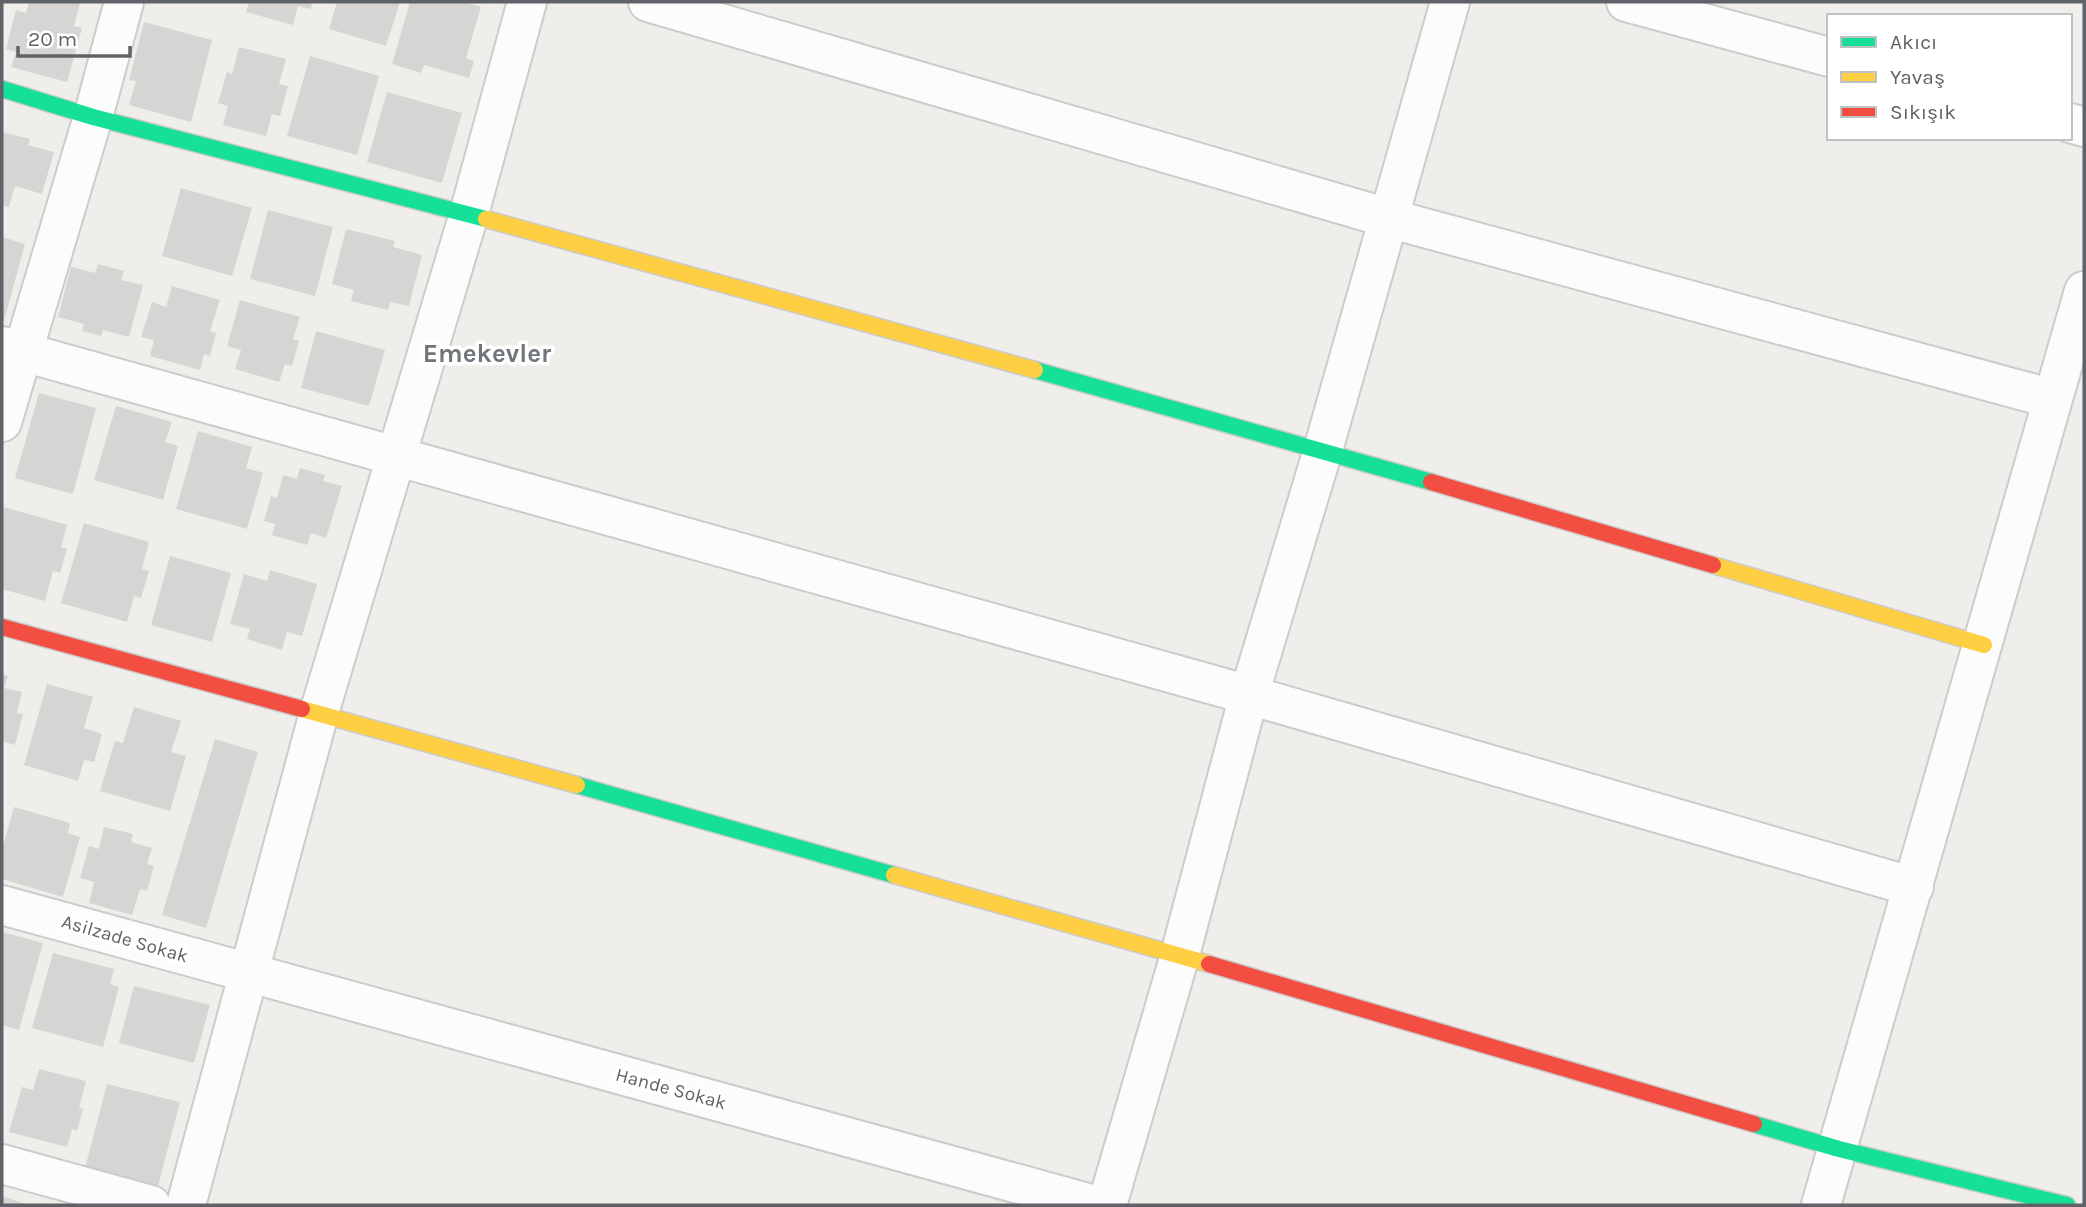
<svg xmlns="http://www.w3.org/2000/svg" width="2086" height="1207" viewBox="0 0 2086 1207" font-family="Karla,sans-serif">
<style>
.building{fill:#d6d5d3}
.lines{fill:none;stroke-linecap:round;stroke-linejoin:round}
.street-casing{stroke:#cbcccc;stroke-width:42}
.fast-casing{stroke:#cacacb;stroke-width:19}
.slow-casing{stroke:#cacacb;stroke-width:19}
.jam-casing{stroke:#cacacb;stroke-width:19}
.street{stroke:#fdfcfc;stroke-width:38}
.fast{stroke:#16e098;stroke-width:16}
.slow{stroke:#ffcf43;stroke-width:16}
.jam{stroke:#f24e42;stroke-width:16}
.labels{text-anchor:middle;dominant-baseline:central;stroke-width:7;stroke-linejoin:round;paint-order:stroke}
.street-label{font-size:19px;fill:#5f6368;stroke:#fff}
.district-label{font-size:26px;font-weight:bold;fill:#70757a;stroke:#fff}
</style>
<rect width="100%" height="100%" fill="#efeeea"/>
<path class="building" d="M 29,2 L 80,3 L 74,26 L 82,28 L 67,82 L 11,67 L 16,52 L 6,49 L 16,10 L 26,13 Z
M 249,2 L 312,2 L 311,9 L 298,6 L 293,25 L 246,12 Z
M 337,2 L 400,2 L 386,46 L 329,29 Z
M 410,2 L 464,2 L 481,7 L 466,58 L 474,61 L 469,78 L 424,65 L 421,73 L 392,64 Z
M 144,22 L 212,40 L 191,122 L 129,105 L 136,81 L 129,80 Z
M 239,47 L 286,59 L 279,84 L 288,86 L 280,116 L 272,114 L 266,136 L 223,125 L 228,106 L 218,103 L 227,72 L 232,74 Z
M 310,56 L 379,76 L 357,155 L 287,136 Z
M 387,92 L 462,113 L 442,183 L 367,162 Z
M 2,132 L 30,139 L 28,145 L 54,152 L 42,194 L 15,186 L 9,207 L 2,205 Z
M 181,188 L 252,208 L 232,276 L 162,256 Z
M 268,210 L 333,227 L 315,296 L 250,279 Z
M 346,229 L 395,241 L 393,247 L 422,255 L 409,306 L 390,302 L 388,310 L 351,301 L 354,290 L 332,284 Z
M 2,237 L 25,244 L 3,324 L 2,324 Z
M 98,264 L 124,271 L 121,280 L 143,285 L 129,337 L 103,330 L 101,336 L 82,331 L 84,324 L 58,317 L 71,267 L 95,273 Z
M 172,286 L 220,300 L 210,331 L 216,333 L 210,356 L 204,354 L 200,370 L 150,356 L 154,340 L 141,337 L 152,302 L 166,307 Z
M 240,300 L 300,317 L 293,339 L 299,341 L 292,366 L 285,364 L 279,382 L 235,369 L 241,350 L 227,346 Z
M 316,331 L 385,350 L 369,406 L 301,388 Z
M 39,393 L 96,408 L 73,494 L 15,478 Z
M 116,406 L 172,422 L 165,442 L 178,446 L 163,500 L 94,480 Z
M 198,431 L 252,447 L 246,468 L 263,473 L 247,529 L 176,509 Z
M 300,468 L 325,475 L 323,481 L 342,486 L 326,538 L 311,533 L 307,545 L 272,535 L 275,524 L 264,521 L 271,496 L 277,498 L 283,475 L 297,479 Z
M 4,507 L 67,525 L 61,547 L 67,549 L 60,573 L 53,571 L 45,601 L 2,589 L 2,515 Z
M 84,523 L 149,542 L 142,569 L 149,571 L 141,598 L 134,596 L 127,622 L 61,603 Z
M 170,556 L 231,573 L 212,642 L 151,625 Z
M 270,570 L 317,584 L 302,636 L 287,632 L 282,650 L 247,639 L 250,629 L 230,624 L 244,574 L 267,581 Z
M 2,674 L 8,676 L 4,688 L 22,692 L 17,713 L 23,714 L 15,745 L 2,741 Z
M 47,684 L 93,697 L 84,728 L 102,734 L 94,762 L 84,760 L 78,781 L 24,765 Z
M 134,707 L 181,721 L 171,752 L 186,756 L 170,811 L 100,791 L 115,741 L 123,743 Z
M 215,739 L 258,752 L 206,928 L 162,915 Z
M 14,807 L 70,823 L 68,833 L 80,837 L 63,897 L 2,879 L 2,850 Z
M 104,827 L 133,834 L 131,842 L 152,848 L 147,864 L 154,866 L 147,891 L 140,889 L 132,915 L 89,903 L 94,882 L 80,878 L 89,846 L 99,849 Z
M 2,932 L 43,943 L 19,1030 L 2,1025 Z
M 53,953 L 114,969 L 110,984 L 119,987 L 103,1047 L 32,1028 Z
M 134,986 L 210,1005 L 194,1063 L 119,1043 Z
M 39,1069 L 86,1081 L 79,1108 L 83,1109 L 77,1131 L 72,1129 L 67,1147 L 9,1132 L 22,1087 L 33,1090 Z
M 107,1084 L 180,1102 L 158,1186 L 85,1168 Z
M 2,1196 L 29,1205 L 2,1205 Z"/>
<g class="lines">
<defs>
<path id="street" d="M 648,2 L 1388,218 L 2053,399
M 1626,2 L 1829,57
M 2070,123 L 2084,127
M 2,346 L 1249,695 L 1914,887
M 2,422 L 93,117 L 124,2
M 2,905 L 1095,1205
M 2,1164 L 151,1205
M 186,1205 L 319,713 L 469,214 L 527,2
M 1107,1205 L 1180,955 L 1249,695 L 1323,450 L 1450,2
M 1821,1205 L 2084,291"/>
<path id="fast" d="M 2,89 L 93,117 L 486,219
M 1035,370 L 1431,482
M 577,785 L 894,875
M 1754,1124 L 1839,1149 L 2067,1205"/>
<path id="slow" d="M 486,219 L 1035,370
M 1713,565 L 1984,645
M 302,709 L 577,785
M 894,875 L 1209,964"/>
<path id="jam" d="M 1431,482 L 1713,565
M 2,627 L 302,709
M 1209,964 L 1754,1124"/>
</defs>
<use href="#street" class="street-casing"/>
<use href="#fast" class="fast-casing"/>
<use href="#slow" class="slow-casing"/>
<use href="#jam" class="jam-casing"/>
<use href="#street" class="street"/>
<use href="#fast" class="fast"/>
<use href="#slow" class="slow"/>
<use href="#jam" class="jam"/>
</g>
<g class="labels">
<g class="street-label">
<text transform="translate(125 939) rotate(16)">Asilzade Sokak</text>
<text transform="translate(671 1089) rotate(15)">Hande Sokak</text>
</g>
<g class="district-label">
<text x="487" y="353">Emekevler</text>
</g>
</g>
<rect width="2086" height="1207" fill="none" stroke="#5f6368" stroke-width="7"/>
<rect x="1827" y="14" width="245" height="126" fill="#ffffff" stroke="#bfc1c3" stroke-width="2"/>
<rect x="1841" y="37" width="35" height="10" fill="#16e098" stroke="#bfc1c3" stroke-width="2"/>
<text x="1890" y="49" font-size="21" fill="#5f6368">Akıcı</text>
<rect x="1841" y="72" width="35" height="10" fill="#ffcf43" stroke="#bfc1c3" stroke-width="2"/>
<text x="1890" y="84" font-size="21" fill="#5f6368">Yavaş</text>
<rect x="1841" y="107" width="35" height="10" fill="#f24e42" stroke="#bfc1c3" stroke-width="2"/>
<text x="1890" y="119" font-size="21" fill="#5f6368">Sıkışık</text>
<path d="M18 46v10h112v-10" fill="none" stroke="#5f6368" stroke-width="3.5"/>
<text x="28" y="46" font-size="21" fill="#5f6368" stroke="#ffffff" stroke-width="5" paint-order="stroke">20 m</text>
</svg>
